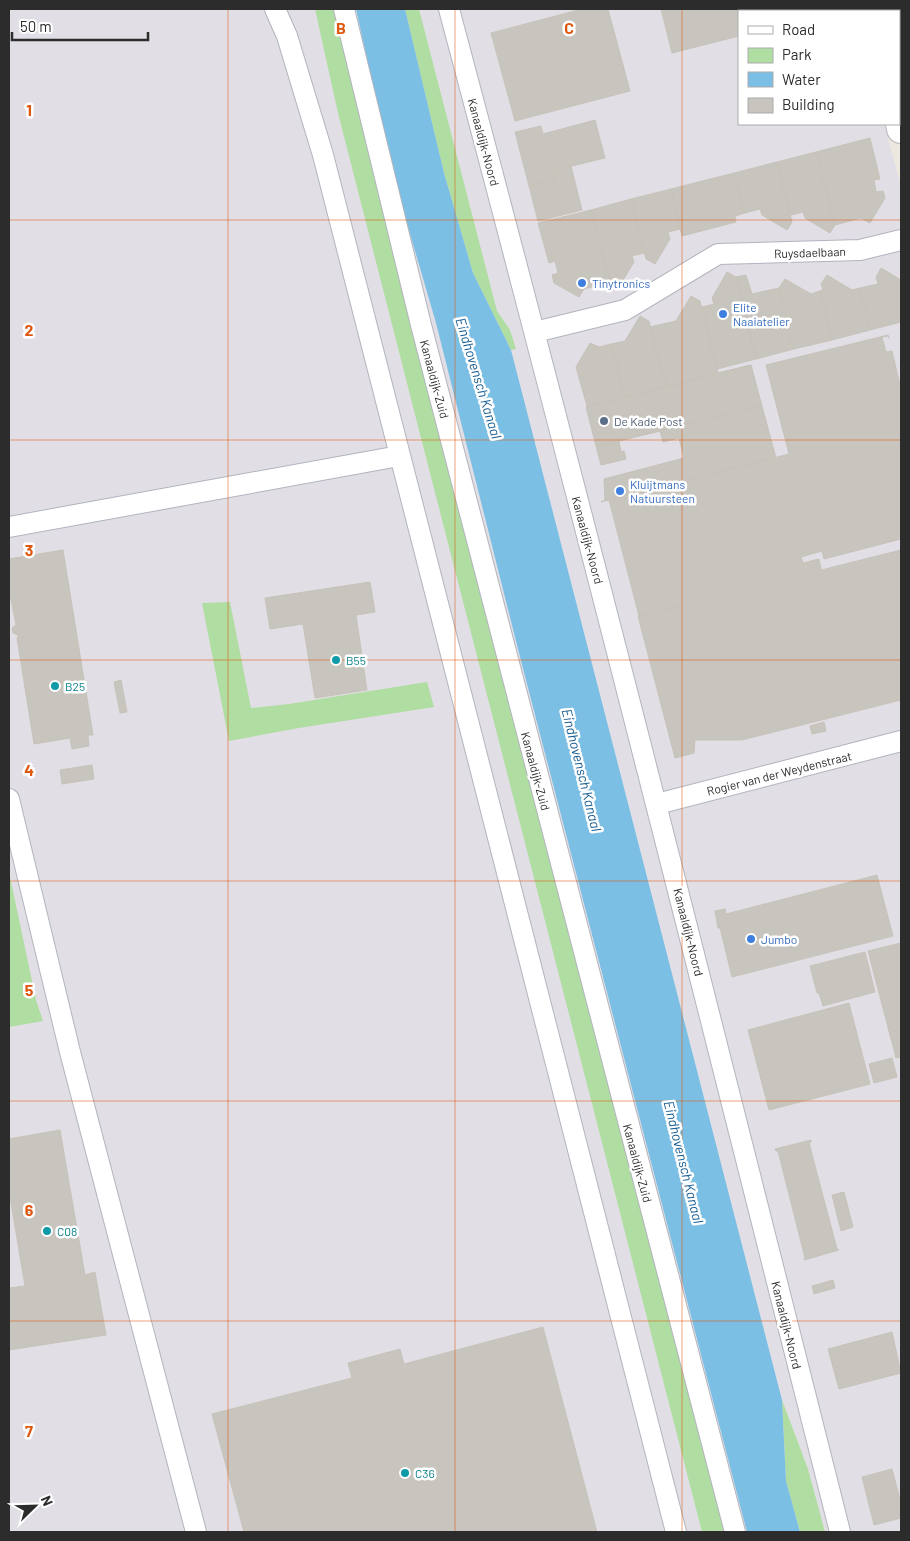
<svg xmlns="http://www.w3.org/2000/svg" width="910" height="1541" viewBox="0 0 910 1541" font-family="Barlow,sans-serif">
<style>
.industrial{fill:#e1dfe5}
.green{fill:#b0dda1}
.water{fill:#7cbfe4}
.building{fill:#c8c4be;stroke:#c7c3b9}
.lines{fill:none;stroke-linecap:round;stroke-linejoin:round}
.street-casing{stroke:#b2b4be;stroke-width:22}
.secondary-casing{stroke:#b2b4be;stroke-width:30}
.street{stroke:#fff;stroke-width:20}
.secondary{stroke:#fff;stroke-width:28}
.grid{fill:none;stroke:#df570e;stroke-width:1;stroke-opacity:0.55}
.shop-dot{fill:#3f7fe0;stroke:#fff;stroke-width:2}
.service-dot{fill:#5c6f8a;stroke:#fff;stroke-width:2}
.culture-dot{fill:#0f9aa8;stroke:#fff;stroke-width:2}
.labels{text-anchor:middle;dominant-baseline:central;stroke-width:5;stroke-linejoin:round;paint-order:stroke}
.street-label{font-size:12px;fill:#2c2c2c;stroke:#fff}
.shop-label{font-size:12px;fill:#366cbe;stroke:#fff;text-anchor:start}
.service-label{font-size:12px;fill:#4e5e75;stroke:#fff;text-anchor:start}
.culture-label{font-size:12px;fill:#0d838f;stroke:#fff;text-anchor:start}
.water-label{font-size:14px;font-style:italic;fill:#195e92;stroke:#fff}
.grid-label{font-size:16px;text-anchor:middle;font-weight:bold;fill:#df570e;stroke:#fff;stroke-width:5;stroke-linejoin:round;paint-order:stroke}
</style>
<rect width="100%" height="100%" fill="#ece8df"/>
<path class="industrial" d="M 9,9 L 853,9 L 854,11 L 739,11 L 739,124 L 884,124 L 901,186 L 901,1532 L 9,1532 Z"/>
<path class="green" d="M 315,9 L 337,9 L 727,1532 L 702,1532 L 421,438 L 338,113 Z
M 405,9 L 419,9 L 497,311 L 510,330 L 516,349 L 511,350 L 473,273 L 444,173 Z
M 230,602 L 251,708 L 289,704 L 427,682 L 434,707 L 299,728 L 229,741 L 202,603 Z
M 9,872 L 36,1000 L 43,1021 L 9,1027 Z
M 782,1400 L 808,1469 L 825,1532 L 800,1532 L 786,1481 Z"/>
<path class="water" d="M 356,9 L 405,9 L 444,173 L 473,273 L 511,350 L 782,1400 L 786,1481 L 800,1532 L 747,1532 L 519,653 L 436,323 L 392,172 Z"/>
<path class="building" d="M 582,9 L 608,9 L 630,91 L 515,121 L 491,33 Z
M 661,9 L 810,9 L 810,11 L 739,11 L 739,36 L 672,53 Z
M 595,120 L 605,158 L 551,171 L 554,180 L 529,186 L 515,132 L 541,126 L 543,134 Z
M 870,138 L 880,179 L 874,180 L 876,192 L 883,191 L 885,198 L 870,223 L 861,218 L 835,225 L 816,152 Z
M 816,152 L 835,225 L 830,233 L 805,218 L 803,212 L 791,215 L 777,162 Z
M 777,162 L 792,222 L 787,230 L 762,215 L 760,209 L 745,213 L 734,173 Z
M 571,166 L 582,210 L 538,221 L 529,186 L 554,180 L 551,171 Z
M 734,173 L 745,213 L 735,216 L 736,222 L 682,236 L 671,189 Z
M 671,189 L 681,229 L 668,232 L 670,239 L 655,264 L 646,259 L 631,199 Z
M 631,199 L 644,253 L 632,256 L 634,262 L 619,287 L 610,282 L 591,210 Z
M 591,210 L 610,282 L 584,289 L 579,297 L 554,283 L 552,275 L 558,273 L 555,261 L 549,263 L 538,223 Z
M 881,268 L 901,280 L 901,322 L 870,330 L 860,288 L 878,284 L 876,277 Z
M 727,272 L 736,277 L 756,359 L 717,369 L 702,307 L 714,304 L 712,298 Z
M 746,275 L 752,294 L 779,288 L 794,349 L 756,359 L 736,277 Z
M 827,275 L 852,290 L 860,288 L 870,330 L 832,340 L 820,291 L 823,290 L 821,284 Z
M 785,279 L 811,294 L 820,291 L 832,340 L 794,349 L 779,288 Z
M 691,296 L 700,301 L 718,373 L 751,365 L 666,387 L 650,327 L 676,321 Z
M 640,316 L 649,321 L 666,387 L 625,397 L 611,344 L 625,341 Z
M 888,335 L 889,338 L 888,336 L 882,337 L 886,352 L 892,351 L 901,389 L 901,539 L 824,559 L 822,551 L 801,557 L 803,563 L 819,559 L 821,569 L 639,616 L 609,500 L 789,454 L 766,365 Z
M 590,343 L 599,347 L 611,344 L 625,397 L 586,407 L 587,406 L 576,367 Z
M 751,365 L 762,406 L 596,446 L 586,407 Z
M 762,406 L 776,458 L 601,502 L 605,500 L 604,479 L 684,458 L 679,438 L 663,442 L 660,431 L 619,441 L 621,452 L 624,451 L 626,459 L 601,465 L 596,446 Z
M 63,550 L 93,735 L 88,735 L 89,746 L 72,749 L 70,738 L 34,744 L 17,638 L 18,638 L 18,635 L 13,633 L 12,628 L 16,625 L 9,589 L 9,559 Z
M 901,550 L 901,700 L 742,740 L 695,740 L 694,753 L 675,758 L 638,616 Z
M 370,582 L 375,612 L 356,615 L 367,690 L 315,698 L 303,624 L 270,629 L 265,598 Z
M 121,680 L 127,712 L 120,713 L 114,682 Z
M 824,722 L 826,731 L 812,734 L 810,726 Z
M 92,765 L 94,779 L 62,784 L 60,770 Z
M 877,875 L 893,936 L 732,977 L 720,928 L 718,928 L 715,911 L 725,909 L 726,914 Z
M 901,943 L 901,1057 L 896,1058 L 868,951 Z
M 865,952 L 875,992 L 823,1006 L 819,993 L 817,993 L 810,966 Z
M 849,1003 L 870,1084 L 769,1110 L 748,1030 Z
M 892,1058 L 897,1077 L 874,1083 L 869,1064 Z
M 60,1130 L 85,1275 L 95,1272 L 106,1335 L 9,1350 L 9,1288 L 25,1286 L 9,1191 L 9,1139 Z
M 811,1140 L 811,1142 L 809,1143 L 837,1249 L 839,1250 L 804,1260 L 805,1258 L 778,1151 L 776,1151 L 775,1149 Z
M 844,1192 L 853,1227 L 841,1231 L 832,1195 Z
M 833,1280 L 835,1288 L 814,1294 L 812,1286 Z
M 543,1327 L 597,1532 L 244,1532 L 212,1414 L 352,1378 L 348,1363 L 400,1349 L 404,1364 Z
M 892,1332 L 901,1373 L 839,1389 L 828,1349 Z
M 892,1469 L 901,1503 L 901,1518 L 874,1525 L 862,1477 Z"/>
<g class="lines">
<defs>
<path id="street" d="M 275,9 L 287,36 L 323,155 L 676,1532
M 344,9 L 421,325 L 735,1532
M 449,9 C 584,515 712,1024 840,1532
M 535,332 L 625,310 L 718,254 L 860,250 L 901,240
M 9,527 L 399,456
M 9,799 L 70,1052 L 196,1532
M 657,804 L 901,741"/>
<path id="secondary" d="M 871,9 L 871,11
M 899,119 L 901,129"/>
</defs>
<use href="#street" class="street-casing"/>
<use href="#secondary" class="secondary-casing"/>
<use href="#street" class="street"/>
<use href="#secondary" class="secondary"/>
</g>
<path class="grid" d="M 228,9 L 228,1532M 455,9 L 455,1532M 682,9 L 682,1532M 9,220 L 901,220M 9,440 L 901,440M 9,660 L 901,660M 9,881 L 901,881M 9,1101 L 901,1101M 9,1321 L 901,1321"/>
<g class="shop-dot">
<circle cx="582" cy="283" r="5"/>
<circle cx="723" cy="314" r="5"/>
<circle cx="620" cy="491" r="5"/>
<circle cx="751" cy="939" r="5"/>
</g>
<circle class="service-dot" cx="604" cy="421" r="5"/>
<g class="culture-dot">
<circle cx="336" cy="660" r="5"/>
<circle cx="55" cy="686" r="5"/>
<circle cx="47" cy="1231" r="5"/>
<circle cx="405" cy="1473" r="5"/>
</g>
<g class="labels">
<g class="street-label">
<text transform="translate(484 142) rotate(75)">Kanaaldijk-Noord</text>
<text transform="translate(810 252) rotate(-2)">Ruysdaelbaan</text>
<text transform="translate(435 379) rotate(75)">Kanaaldijk-Zuid</text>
<text transform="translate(588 540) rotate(75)">Kanaaldijk-Noord</text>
<text transform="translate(536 771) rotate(75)">Kanaaldijk-Zuid</text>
<text transform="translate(779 773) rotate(-14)">Rogier van der Weydenstraat</text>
<text transform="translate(689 932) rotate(76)">Kanaaldijk-Noord</text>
<text transform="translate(638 1163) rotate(75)">Kanaaldijk-Zuid</text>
<text transform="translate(787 1325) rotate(76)">Kanaaldijk-Noord</text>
</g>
<g class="shop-label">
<text x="592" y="283">Tinytronics</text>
<text x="733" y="307">Elite<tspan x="733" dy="14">Naaiatelier</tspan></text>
<text x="630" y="484">Kluijtmans<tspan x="630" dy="14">Natuursteen</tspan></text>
<text x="761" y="939">Jumbo</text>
</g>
<g class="service-label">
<text x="614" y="421">De Kade Post</text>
</g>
<g class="culture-label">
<text x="346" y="660">B55</text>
<text x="65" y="686">B25</text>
<text x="57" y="1231">C08</text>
<text x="415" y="1473">C36</text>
</g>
<g class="water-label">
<text transform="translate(479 378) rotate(73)">Eindhovensch Kanaal</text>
<text transform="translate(582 770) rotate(76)">Eindhovensch Kanaal</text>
<text transform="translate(684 1162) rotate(76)">Eindhovensch Kanaal</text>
</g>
</g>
<g class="grid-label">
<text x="341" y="34">B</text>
<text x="569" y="34">C</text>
<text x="29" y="116">1</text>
<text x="29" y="336">2</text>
<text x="29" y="556">3</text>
<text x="29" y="776">4</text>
<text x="29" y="996">5</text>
<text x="29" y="1216">6</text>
<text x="29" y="1437">7</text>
</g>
<rect width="910" height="1541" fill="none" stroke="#2c2c2c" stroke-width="20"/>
<rect x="738" y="10" width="162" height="115" fill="#ffffff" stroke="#ababab"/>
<rect x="748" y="26" width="25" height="8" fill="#ffffff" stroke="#ababab"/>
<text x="782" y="35" font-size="15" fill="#2c2c2c">Road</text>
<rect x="748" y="48" width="25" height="15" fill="#b0dda1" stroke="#ababab"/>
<text x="782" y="60" font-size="15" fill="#2c2c2c">Park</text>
<rect x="748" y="72" width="25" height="15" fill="#7cbfe4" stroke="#ababab"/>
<text x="782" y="85" font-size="15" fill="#2c2c2c">Water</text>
<rect x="748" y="98" width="25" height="15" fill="#c8c4be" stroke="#ababab"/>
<text x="782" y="110" font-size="15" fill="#2c2c2c">Building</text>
<g transform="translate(35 1506) rotate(67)" stroke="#ffffff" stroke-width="4" paint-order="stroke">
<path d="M0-4L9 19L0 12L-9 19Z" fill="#2c2c2c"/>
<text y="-8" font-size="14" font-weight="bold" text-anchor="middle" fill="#2c2c2c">N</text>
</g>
<path d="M12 32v8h136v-8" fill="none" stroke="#2c2c2c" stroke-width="2.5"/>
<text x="20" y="32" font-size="15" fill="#2c2c2c" stroke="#ffffff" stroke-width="4" paint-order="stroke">50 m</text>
</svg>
